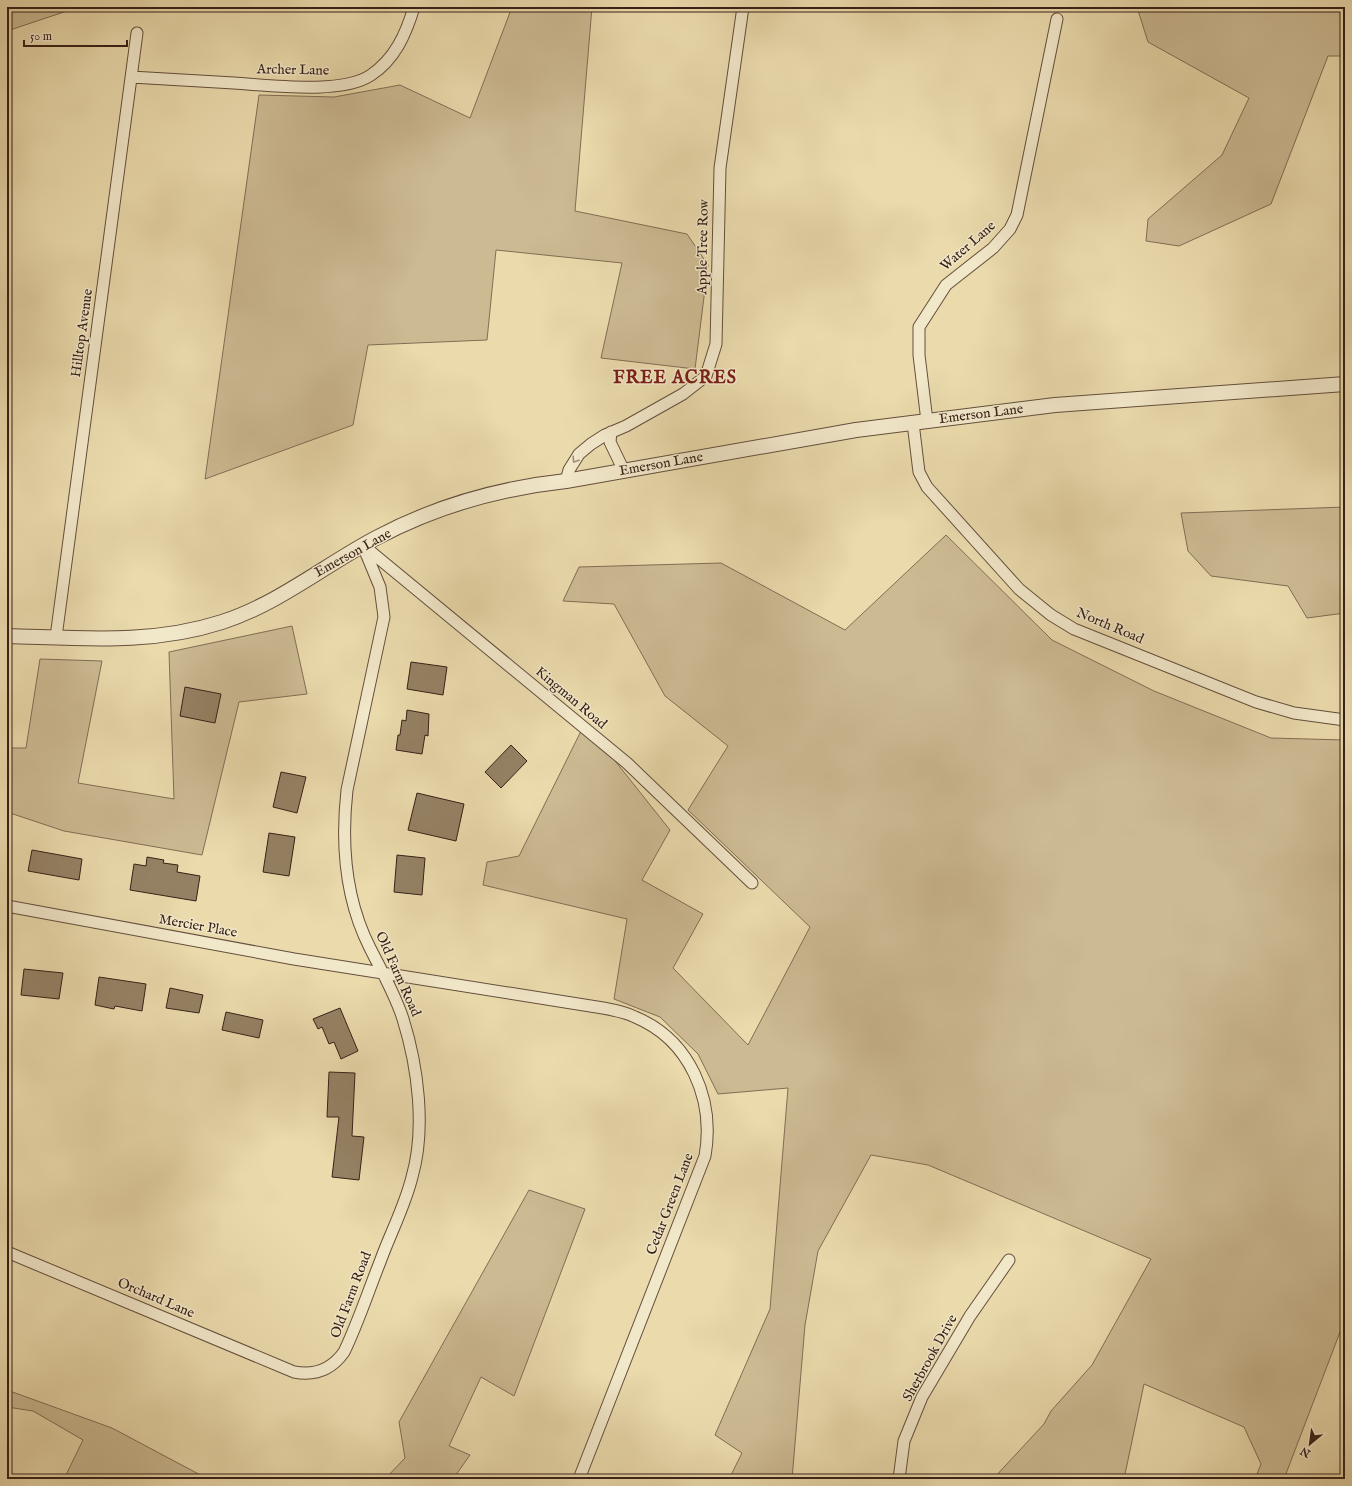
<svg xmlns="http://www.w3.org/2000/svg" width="1352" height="1486" viewBox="0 0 1352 1486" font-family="'IM FELL English',serif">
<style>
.green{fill:#ccba93;stroke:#826d55}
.building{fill:#948164;stroke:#372017}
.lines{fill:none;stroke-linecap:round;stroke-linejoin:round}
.minor-casing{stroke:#644e3c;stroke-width:13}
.tertiary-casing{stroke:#644e3c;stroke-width:16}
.minor{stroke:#f1e7c9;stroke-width:11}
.tertiary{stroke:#f1e7c9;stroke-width:14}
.oneway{stroke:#9d8d79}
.labels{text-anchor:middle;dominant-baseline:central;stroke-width:3;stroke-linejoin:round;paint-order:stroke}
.street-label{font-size:14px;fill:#372017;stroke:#f1e7c9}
.district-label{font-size:18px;font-weight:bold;letter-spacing:1px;fill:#7a1f14;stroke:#f1e7c9}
</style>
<rect width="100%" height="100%" fill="#eadaac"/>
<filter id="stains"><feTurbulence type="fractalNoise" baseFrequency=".005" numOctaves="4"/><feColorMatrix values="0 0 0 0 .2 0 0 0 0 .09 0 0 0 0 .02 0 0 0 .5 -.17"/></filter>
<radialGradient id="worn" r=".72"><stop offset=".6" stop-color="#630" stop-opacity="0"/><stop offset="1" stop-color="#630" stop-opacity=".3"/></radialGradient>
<path class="green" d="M 7,7 L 79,7 L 7,31 Z
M 512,7 L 592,7 L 575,211 L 687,234 L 708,265 L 695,369 L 601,358 L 622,263 L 496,250 L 487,340 L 368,345 L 353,425 L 205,479 L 259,95 L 334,97 L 400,85 L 470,118 Z
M 1137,7 L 1345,7 L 1345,56 L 1328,56 L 1271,204 L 1179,246 L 1146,241 L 1148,219 L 1222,155 L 1249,98 L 1148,42 Z
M 1345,507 L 1345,613 L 1307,618 L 1288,586 L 1211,576 L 1188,551 L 1181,513 Z
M 946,535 L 1052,640 L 1154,691 L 1271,738 L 1345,740 L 1345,1319 L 1284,1479 L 1255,1479 L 1261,1464 L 1244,1427 L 1144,1384 L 1124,1479 L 993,1479 L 1044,1424 L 1051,1411 L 1092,1365 L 1151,1259 L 928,1165 L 871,1155 L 818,1251 L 805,1325 L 792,1479 L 729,1479 L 742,1453 L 715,1435 L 770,1309 L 788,1088 L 718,1094 L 698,1054 L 660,1017 L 614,999 L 627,919 L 483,885 L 487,862 L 519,856 L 585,723 L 670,830 L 642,880 L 703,914 L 673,968 L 748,1045 L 810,927 L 688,810 L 728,746 L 665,696 L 614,604 L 563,601 L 579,567 L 721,563 L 845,630 Z
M 292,626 L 307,694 L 239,702 L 202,855 L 64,831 L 7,812 L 7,748 L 26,748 L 40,659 L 102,661 L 78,783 L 174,799 L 169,652 Z
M 529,1190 L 585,1209 L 514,1396 L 481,1377 L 449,1446 L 470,1455 L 453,1479 L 385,1479 L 405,1458 L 399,1422 Z
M 7,1390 L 112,1428 L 208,1479 L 64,1479 L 83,1440 L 33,1411 L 7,1407 Z"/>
<path class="building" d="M 411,662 L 447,667 L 443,695 L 407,689 Z
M 185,687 L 221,694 L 215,723 L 180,716 Z
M 407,710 L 429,714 L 428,736 L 425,735 L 422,754 L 396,750 L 398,735 L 400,735 L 402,720 L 406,721 Z
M 511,745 L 527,761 L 501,788 L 485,772 Z
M 281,772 L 306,777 L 297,813 L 273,807 Z
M 417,793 L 464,804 L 456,841 L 408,830 Z
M 269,833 L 295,837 L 289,876 L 263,872 Z
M 32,850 L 82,859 L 79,880 L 28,871 Z
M 397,855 L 425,858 L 422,895 L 394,892 Z
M 147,857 L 164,860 L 163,863 L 178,865 L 177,872 L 200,876 L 196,901 L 130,890 L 134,864 L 146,866 Z
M 24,969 L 63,973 L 59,999 L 21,995 Z
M 99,977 L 146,984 L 142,1011 L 115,1006 L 114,1009 L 95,1005 Z
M 170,988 L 203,995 L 199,1013 L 166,1008 Z
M 340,1008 L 358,1051 L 341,1059 L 334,1042 L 329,1044 L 322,1027 L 318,1029 L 313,1019 Z
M 226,1012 L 263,1020 L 259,1038 L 222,1030 Z
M 329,1072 L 355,1073 L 352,1136 L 364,1137 L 359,1180 L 332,1177 L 339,1117 L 327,1117 Z"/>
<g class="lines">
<defs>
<path id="minor" d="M 131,77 C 165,79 199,81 234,83 C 269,85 342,95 371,75 C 395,59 406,34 414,7
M 927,421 L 919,355 L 919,327 L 946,285 L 993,248 L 1010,229 L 1017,215 L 1057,19
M 913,423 L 919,472 L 927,487 L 1019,589 L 1051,615 L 1074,629 L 1256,702 L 1294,713 L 1345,720
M 611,432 L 610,442 L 624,471
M 566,481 L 569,470 L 579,454 L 591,444 L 605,435 L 626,426 L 683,394 L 706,376 L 716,344 L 720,168 L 743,7
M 365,547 L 627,763 L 752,883
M 56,637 L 137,33
M 7,906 L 294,959 L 603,1008 C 614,1010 625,1012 635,1017 C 690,1040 715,1099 705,1156 L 579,1479
M 7,1252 L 294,1372 C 315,1376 332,1369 344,1352 C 358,1323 368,1292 380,1262 C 390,1234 405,1206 412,1177 C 426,1129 418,1067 403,1019 C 395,994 382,972 370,948 C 345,899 341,844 347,790 L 384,617 L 380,587 L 363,546
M 899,1479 L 904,1441 L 922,1397 L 970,1316 L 1009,1260"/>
<path id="tertiary" d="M 7,636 C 81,638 151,645 222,622 C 278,604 325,565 376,538 C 434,507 501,488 566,481 L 856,430 L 1055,405 L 1345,384"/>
</defs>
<use href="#minor" class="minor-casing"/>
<use href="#tertiary" class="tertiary-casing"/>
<use href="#minor" class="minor"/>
<use href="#tertiary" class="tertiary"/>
</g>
<defs><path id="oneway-chevron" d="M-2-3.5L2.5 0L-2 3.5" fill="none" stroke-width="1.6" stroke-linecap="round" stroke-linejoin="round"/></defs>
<use class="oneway" href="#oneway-chevron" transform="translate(575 460) rotate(123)"/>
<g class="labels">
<g class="street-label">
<text transform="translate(293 70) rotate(1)">Archer Lane</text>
<text transform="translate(968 246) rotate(-41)">Water Lane</text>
<text transform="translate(703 247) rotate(-89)">Apple Tree Row</text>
<text transform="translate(82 333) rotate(-82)">Hilltop Avenue</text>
<text transform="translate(981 414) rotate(-7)">Emerson Lane</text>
<text transform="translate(661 464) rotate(-10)">Emerson Lane</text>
<text transform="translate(353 553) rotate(-29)">Emerson Lane</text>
<text transform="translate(1110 626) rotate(23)">North Road</text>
<text transform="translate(571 698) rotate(40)">Kingman Road</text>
<text transform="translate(198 926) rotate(10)">Mercier Place</text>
<text transform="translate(398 974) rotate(66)">Old Farm Road</text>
<text transform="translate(670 1204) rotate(-69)">Cedar Green Lane</text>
<text transform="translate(351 1295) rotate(-69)">Old Farm Road</text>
<text transform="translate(156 1298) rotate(23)">Orchard Lane</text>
<text transform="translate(930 1358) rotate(-61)">Sherbrook Drive</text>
</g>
<g class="district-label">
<text x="675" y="378">FREE ACRES</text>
</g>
</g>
<rect width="1352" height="1486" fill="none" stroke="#eadaac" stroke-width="24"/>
<rect x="8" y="8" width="1336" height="1470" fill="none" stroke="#372017" stroke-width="2"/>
<rect x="12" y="12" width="1328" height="1462" fill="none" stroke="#372017"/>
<g transform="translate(1310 1444) rotate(209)" stroke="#f1e7c9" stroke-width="3" paint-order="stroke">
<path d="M0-3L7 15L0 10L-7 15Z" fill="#372017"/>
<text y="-6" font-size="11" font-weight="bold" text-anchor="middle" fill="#372017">N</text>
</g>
<path d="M24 40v6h103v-6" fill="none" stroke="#372017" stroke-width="2"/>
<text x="30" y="40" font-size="12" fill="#372017" stroke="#f1e7c9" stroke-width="3" paint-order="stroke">50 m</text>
<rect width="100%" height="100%" filter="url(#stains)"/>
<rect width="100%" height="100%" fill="url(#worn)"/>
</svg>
